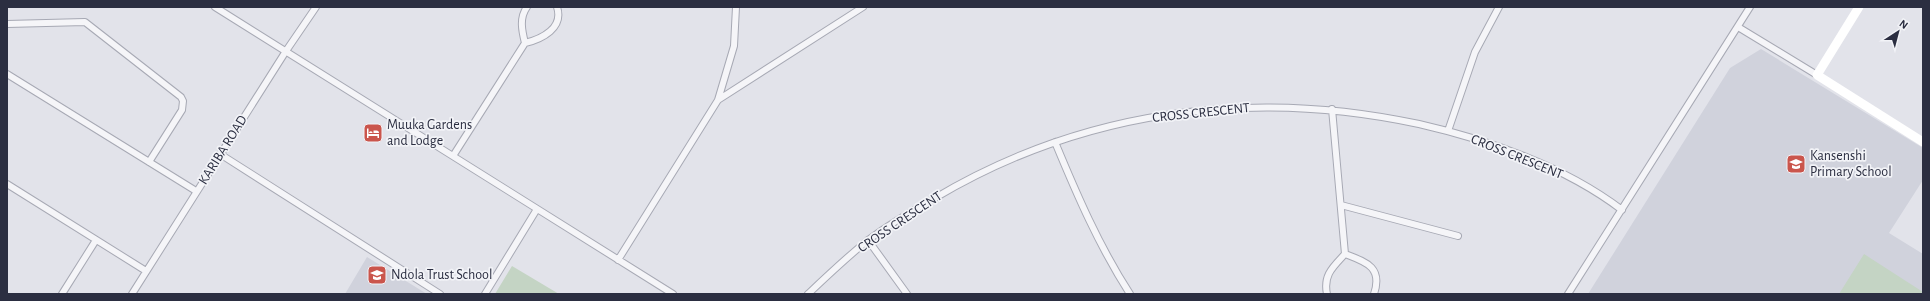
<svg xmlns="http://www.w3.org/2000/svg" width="1930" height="301" viewBox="0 0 1930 301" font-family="'Alegreya Sans',sans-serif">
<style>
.built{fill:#d0d2dc}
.green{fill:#c4d4c4}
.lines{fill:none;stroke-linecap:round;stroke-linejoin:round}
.street-casing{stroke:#a7a9b4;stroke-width:8}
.street{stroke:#f5f5f8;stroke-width:6}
.secondary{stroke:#fff;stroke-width:9}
.labels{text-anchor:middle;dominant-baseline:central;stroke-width:3.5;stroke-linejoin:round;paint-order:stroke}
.street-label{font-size:14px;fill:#2b2e41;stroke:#f2f3f7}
.poi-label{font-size:14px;fill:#2b2e41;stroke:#f2f3f7;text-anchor:start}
</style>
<rect width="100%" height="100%" fill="#e2e3ea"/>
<path class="built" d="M 1761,49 L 1923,148 L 1923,180 L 1889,233 L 1923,254 L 1923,294 L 1588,294 L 1730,68 Z
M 367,257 L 427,294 L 345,294 Z"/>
<path class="green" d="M 1864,254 L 1923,292 L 1923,294 L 1839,294 Z
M 512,266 L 559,294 L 495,294 Z"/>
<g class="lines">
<defs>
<path id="street" d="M 215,7 L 673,294
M 7,24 L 85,22 L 181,97 L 183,101 L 182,110 L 149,162
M 1738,27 L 1817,75
M 525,43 C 522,31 519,18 527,7
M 7,74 L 196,191
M 718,100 L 863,7
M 1448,131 L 1475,52 L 1499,7
M 1055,142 C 1077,195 1099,246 1130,294
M 220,154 L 440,294
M 453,156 L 525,43 C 542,39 564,28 557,7
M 7,184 L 146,271
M 1341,205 L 1458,236
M 868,240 L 907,294
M 1345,254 C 1366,262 1383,267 1374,294
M 618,260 L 718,100 L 734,46 L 736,7
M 62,294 L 96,240
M 132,294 L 286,51 L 316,7
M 485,294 L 537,209
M 808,294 C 827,276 847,257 867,241 C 888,225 912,211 935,198 C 1083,110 1251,88 1419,124 C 1489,140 1564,166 1622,210
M 1327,294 C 1323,275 1333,267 1345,254 L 1332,109
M 1568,294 L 1750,7"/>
</defs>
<use href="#street" class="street-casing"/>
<use href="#street" class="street"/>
<path class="secondary" d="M 1859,7 L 1817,75 L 1923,142"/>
</g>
<defs>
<symbol id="hotel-square" viewBox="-11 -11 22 22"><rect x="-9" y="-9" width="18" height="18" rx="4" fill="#ca554c" stroke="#f2f3f7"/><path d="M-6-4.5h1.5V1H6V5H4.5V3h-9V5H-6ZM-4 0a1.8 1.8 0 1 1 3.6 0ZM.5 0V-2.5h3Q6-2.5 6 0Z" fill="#fff"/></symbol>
<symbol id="school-square" viewBox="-11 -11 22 22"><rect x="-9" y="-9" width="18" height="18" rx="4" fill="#ca554c" stroke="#f2f3f7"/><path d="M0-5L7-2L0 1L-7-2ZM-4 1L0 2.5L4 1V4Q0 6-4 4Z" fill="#fff"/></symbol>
</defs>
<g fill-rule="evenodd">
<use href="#hotel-square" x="362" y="122" width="22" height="22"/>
<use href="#school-square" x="1785" y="153" width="22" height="22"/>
<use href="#school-square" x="366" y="264" width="22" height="22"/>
</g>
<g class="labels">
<g class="street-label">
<text transform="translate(1201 113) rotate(-6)">CROSS CRESCENT</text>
<text transform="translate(223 150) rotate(-58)">KARIBA ROAD</text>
<text transform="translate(1517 157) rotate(22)">CROSS CRESCENT</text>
<text transform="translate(900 222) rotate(-34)">CROSS CRESCENT</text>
</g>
<g class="poi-label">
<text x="387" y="125">Muuka Gardens<tspan x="387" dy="16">and Lodge</tspan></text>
<text x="1810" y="156">Kansenshi<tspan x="1810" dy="16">Primary School</tspan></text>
<text x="391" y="275">Ndola Trust School</text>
</g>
</g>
<rect width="1930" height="301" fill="none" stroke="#2b2e41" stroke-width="16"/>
<g transform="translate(1898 32) rotate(36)" stroke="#f2f3f7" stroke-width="3" paint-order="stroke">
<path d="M0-3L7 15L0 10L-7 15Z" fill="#2b2e41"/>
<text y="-6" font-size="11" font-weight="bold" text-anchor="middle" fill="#2b2e41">N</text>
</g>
</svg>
